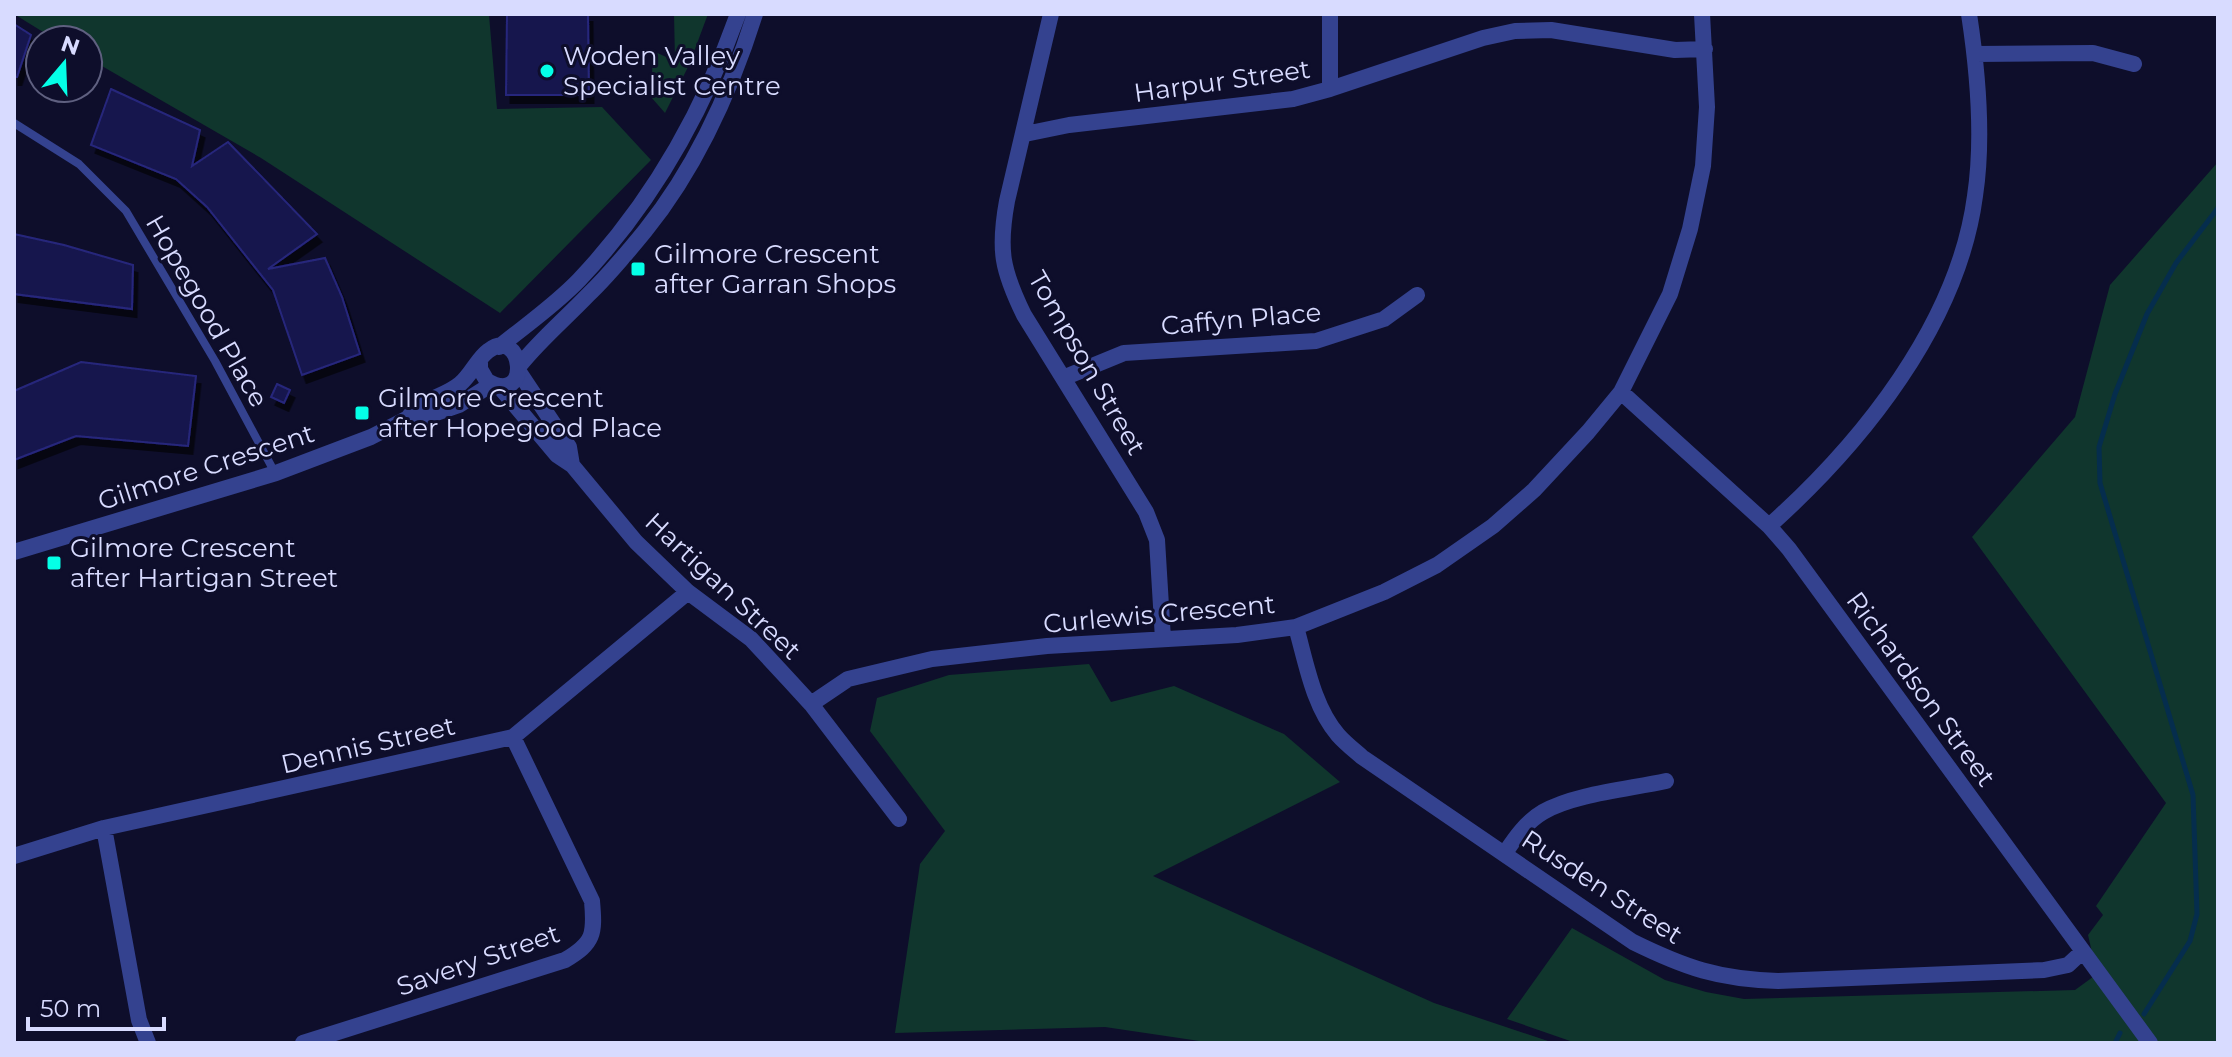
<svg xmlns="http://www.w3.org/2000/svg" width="2232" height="1057" viewBox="0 0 2232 1057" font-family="Montserrat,sans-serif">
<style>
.green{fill:#10362d}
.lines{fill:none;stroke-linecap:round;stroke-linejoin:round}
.stream{stroke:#052d4d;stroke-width:5}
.building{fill:#18184e;stroke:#27277c;stroke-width:2;filter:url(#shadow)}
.service{stroke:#34428f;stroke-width:8}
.minor{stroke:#34428f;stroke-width:16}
.tertiary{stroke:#34428f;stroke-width:16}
.poi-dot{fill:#04ffe7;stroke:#0e0e2b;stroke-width:3}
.labels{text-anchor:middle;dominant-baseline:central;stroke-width:6;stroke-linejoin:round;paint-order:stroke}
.poi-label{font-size:26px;fill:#d8dbff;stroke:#0e0e2b;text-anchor:start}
.street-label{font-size:26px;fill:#d8dbff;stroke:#0e0e2b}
</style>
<defs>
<filter id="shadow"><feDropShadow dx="4.5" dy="8" stdDeviation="0" flood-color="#0009"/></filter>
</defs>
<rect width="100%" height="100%" fill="#0e0e2b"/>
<path class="green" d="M 14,14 L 489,15 L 497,109 L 602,107 L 651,160 L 500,313 L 261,158 L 88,58 L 88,40 L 56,40 Z
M 674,14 L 708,14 L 689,65 L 665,113 L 651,97 L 653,51 L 675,61 Z
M 2218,162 L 2218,1043 L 1576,1043 L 1507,1019 L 1572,928 L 1665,980 L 1706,992 L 1744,999 L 2075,990 L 2097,974 L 2088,935 L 2103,915 L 2096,906 L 2166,803 L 1972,537 L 2075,417 L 2110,285 Z
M 1089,664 L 1111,702 L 1174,686 L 1284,734 L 1340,782 L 1153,876 L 1434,1003 L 1554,1043 L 1213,1043 L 1105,1027 L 895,1033 L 920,864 L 945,831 L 870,731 L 877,698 L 949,675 Z"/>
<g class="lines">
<path class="stream" d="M 2144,1014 L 2190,941 L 2197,914 L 2193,795 L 2100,483 L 2099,447 L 2115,394 L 2147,314 L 2176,263 L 2218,208
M 2115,1043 L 2120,1033"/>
</g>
<path class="building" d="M 507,14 L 588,14 L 589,95 L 506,95 Z
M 14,24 L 31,35 L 17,77 L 14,77 Z
M 111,89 L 200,130 L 192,166 L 228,142 L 317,234 L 268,269 L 325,258 L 342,297 L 360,354 L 302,375 L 273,290 L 207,207 L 176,179 L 91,145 Z
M 14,234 L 64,245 L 133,265 L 132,309 L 14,294 Z
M 81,362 L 196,376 L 188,446 L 76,436 L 14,460 L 14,391 Z
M 277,384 L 290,390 L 284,403 L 271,397 Z"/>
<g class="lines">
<path class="service" d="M 14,123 L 79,164 L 126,211 L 215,361 L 275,473"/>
<path class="minor" d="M 1051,14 L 1007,201 C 998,250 1002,270 1024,315 L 1146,512 L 1157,540 L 1163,639
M 1330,14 L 1330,89
M 1975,54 L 2093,53 L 2134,64
M 1025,134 L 1069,125 L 1293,99 L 1330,89 L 1483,38 L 1515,31 L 1551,30 L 1675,50 L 1705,49
M 519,372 L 569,447 L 572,465
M 1063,378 L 1124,353 L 1316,341 L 1384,319 L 1417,295
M 499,386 L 557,455 L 572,465 L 636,542 L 688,592 L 751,639 L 789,680 L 811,704 L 899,819
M 1621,392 L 1769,526 L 1789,549 L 2150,1043
M 1769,526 C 1862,443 1958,324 1975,196 C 1984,137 1978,73 1969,14
M 1296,627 C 1306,662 1313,706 1338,735 C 1345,743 1354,750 1362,757 L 1633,942 C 1686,968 1718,979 1778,981 L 2044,970 L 2068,965 L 2082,952
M 811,704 L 848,679 L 932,659 L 1047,646 L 1237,635 L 1296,627 L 1384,592 L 1437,565 L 1493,526 L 1534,490 L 1588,432 L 1621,392 L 1670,294 L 1690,229 L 1703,166 L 1707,107 L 1702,14
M 104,828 L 139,1020 L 148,1043
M 1505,853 C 1515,838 1526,822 1543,812 C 1574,794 1630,789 1666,781
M 14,856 L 104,828 L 513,737 L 688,592
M 303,1043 L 565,960 C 594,943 595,934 592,901 L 513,737"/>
<path class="tertiary" d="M 499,347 C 526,325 555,305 579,280 C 651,204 703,112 738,14
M 520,365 C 541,339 565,319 588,295 C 608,276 627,253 645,231 C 695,169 731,90 755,14
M 408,418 C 422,397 442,399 460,384 C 471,375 478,358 488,351 C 523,324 533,407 487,381 L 480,369 L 480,363
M 14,552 L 276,473 L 371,437 L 408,418 L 422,418 L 459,405 L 492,384"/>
</g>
<g class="poi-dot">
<circle cx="547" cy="71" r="8"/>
<rect x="630" y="261" width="16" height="16" rx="4"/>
<rect x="354" y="405" width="16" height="16" rx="4"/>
<rect x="46" y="555" width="16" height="16" rx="4"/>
</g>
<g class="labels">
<g class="poi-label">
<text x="563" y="56">Woden Valley<tspan x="563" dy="30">Specialist Centre</tspan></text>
<text x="654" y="254">Gilmore Crescent<tspan x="654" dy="30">after Garran Shops</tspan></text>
<text x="378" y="398">Gilmore Crescent<tspan x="378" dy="30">after Hopegood Place</tspan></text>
<text x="70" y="548">Gilmore Crescent<tspan x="70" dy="30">after Hartigan Street</tspan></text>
</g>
<g class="street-label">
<text transform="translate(1222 81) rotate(-8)">Harpur Street</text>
<text transform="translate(207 311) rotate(60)">Hopegood Place</text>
<text transform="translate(1241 319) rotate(-5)">Caffyn Place</text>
<text transform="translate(1087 363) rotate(60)">Tompson Street</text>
<text transform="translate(206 467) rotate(-18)">Gilmore Crescent</text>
<text transform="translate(723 586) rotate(43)">Hartigan Street</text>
<text transform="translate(1159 614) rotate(-5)">Curlewis Crescent</text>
<text transform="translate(1921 689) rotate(54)">Richardson Street</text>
<text transform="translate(368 745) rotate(-13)">Dennis Street</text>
<text transform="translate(1602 887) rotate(33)">Rusden Street</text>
<text transform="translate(478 960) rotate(-19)">Savery Street</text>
</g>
</g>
<rect width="2232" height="1057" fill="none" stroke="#d8dbff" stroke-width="32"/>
<g transform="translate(64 64) rotate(19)"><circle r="38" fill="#0e0e2b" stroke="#5f6080" stroke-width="2"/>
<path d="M0-6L14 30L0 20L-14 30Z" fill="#04ffe7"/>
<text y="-12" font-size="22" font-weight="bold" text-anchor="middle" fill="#d8dbff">N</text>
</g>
<path d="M28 1017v12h136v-12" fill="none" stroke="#d8dbff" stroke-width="4"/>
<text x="40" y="1017" font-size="24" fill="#d8dbff" stroke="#0e0e2b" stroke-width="6" paint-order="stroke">50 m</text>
</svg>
